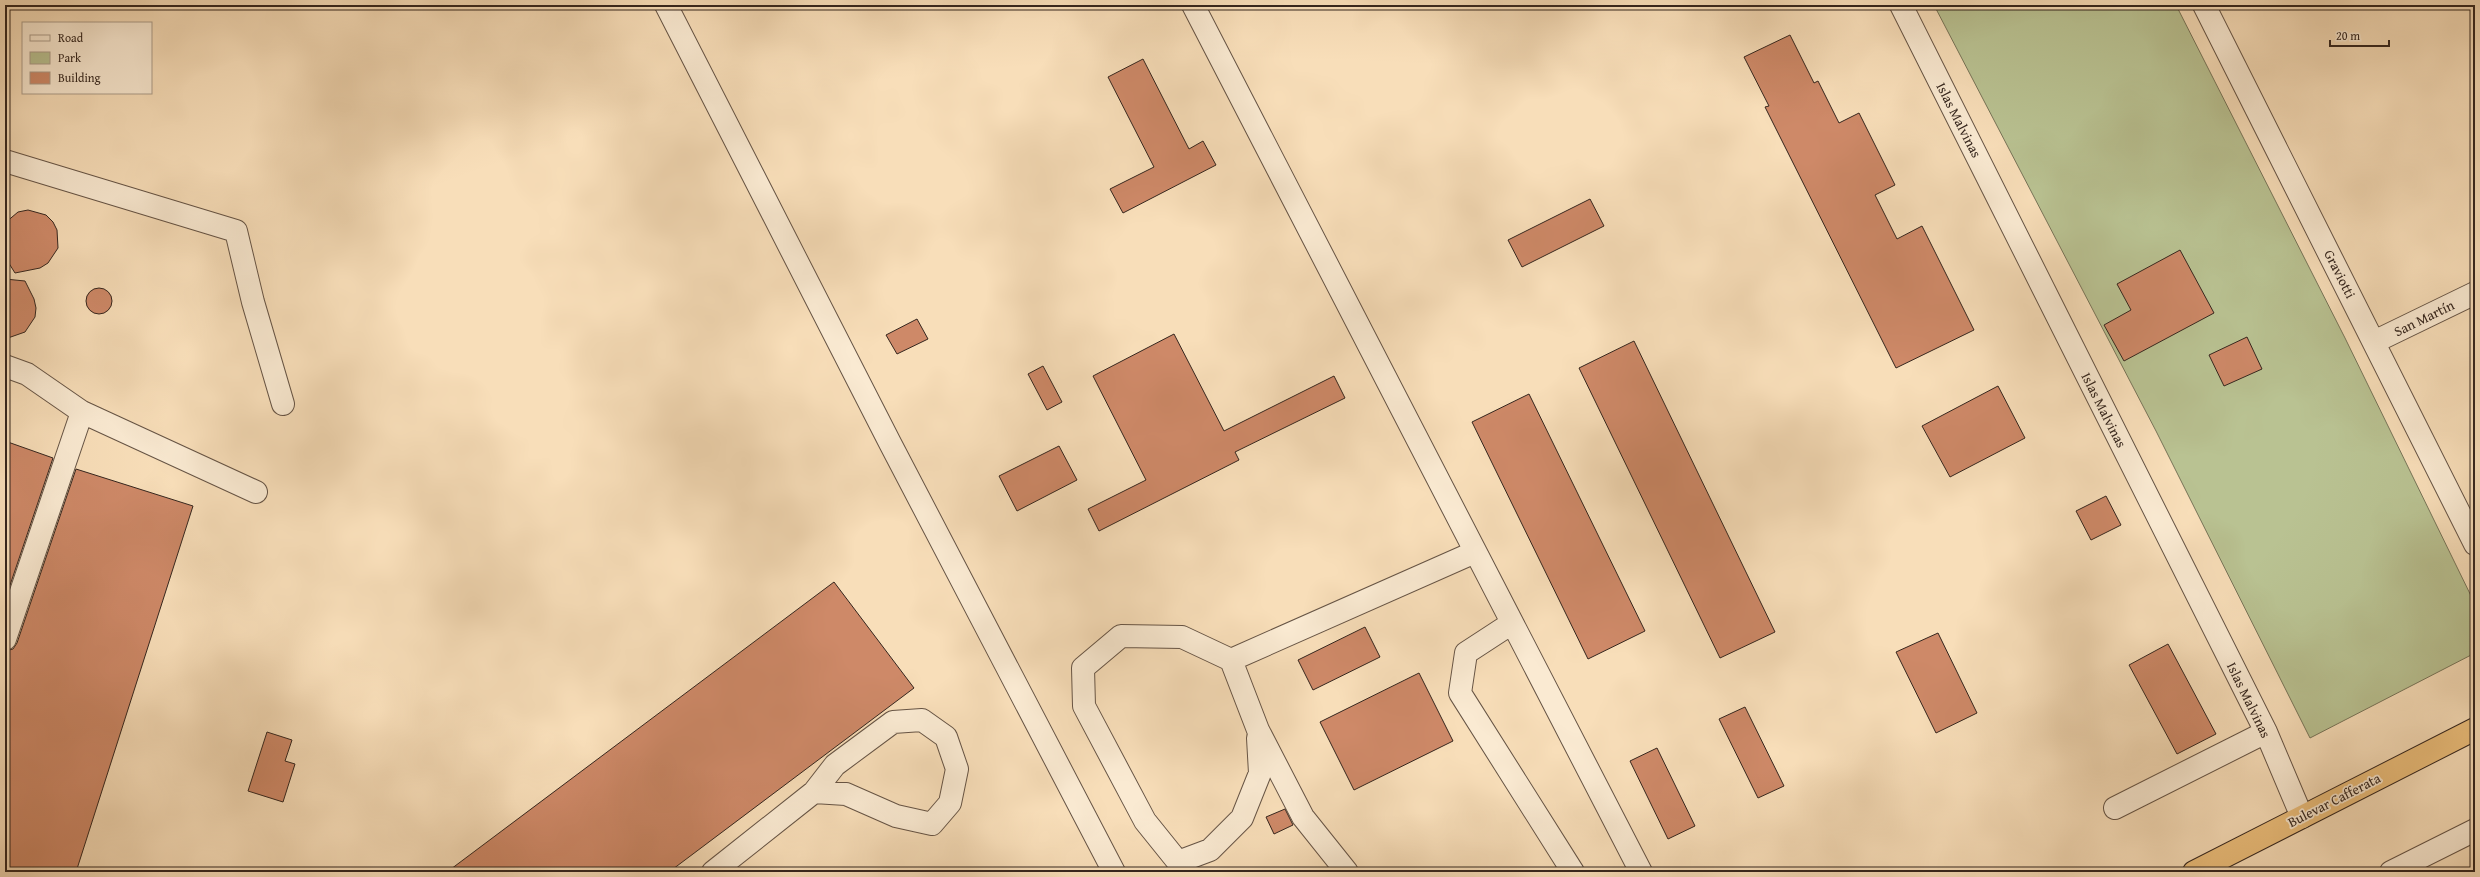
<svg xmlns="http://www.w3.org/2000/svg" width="2480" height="877" viewBox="0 0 2480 877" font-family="'Gentium Book Plus',serif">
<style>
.green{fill:#b9c292;stroke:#777458}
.building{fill:#ce8968;stroke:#35261e}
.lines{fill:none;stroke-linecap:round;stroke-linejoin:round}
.minor-casing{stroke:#665445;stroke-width:24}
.highway-casing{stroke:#35261e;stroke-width:24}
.minor{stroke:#faead2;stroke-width:22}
.highway{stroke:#ecbf7c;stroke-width:22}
.labels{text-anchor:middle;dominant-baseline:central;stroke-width:3.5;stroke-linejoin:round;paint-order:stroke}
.street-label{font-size:14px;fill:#35261e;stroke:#faead2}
</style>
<rect width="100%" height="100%" fill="#f8deb9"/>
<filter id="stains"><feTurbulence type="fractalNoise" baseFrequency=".005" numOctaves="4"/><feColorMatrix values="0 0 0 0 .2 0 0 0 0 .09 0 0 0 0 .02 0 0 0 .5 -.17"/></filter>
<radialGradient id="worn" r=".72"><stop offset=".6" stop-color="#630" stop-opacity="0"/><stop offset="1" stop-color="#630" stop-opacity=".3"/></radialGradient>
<path class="green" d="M 1934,5 L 2176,5 L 2345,338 L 2475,604 L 2475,653 L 2310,738 L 2156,431 Z"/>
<path class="building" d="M 1790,35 L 1814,83 L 1818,81 L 1839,123 L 1859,113 L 1895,185 L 1875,195 L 1897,239 L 1922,226 L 1974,330 L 1896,368 L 1765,107 L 1769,106 L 1744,57 Z
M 1143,59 L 1189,149 L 1203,141 L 1216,165 L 1123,213 L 1110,189 L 1154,167 L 1108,77 Z
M 1590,199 L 1604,226 L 1522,267 L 1508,240 Z
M 28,210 L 46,215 L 53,222 L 57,230 L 58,248 L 48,263 L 40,268 L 15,273 L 5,257 L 5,223 L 18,212 Z
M 2180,250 L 2214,313 L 2124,361 L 2104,325 L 2131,310 L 2117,284 Z
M 5,279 L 25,281 L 34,299 L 36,308 L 35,317 L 25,332 L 5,339 Z
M86 301a13 13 0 1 1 26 0a13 13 0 1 1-26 0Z
M 917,319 L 928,339 L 897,354 L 886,335 Z
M 1174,334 L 1224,431 L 1334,376 L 1345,398 L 1235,452 L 1239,460 L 1099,531 L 1088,509 L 1146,480 L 1093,376 Z
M 2247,337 L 2262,369 L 2224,386 L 2209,355 Z
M 1634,341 L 1775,632 L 1720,658 L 1579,368 Z
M 1043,366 L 1062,402 L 1047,410 L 1028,374 Z
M 1998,386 L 2025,438 L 1950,477 L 1922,426 Z
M 1529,394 L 1645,631 L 1588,659 L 1472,422 Z
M 5,441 L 53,458 L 5,600 Z
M 1059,446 L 1077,480 L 1017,511 L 999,476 Z
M 76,469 L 193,506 L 76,872 L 5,872 L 5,651 L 13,649 L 17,643 Z
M 2106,496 L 2121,525 L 2091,540 L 2076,511 Z
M 834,582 L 914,688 L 669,872 L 447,872 Z
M 1365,627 L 1380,657 L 1313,690 L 1298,660 Z
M 1938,633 L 1977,713 L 1936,733 L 1896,652 Z
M 2168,644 L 2216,734 L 2177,754 L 2129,665 Z
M 1419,673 L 1453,741 L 1354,790 L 1320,722 Z
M 1745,707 L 1784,786 L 1758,798 L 1719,719 Z
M 267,732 L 292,740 L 285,761 L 295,764 L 283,802 L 248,791 Z
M 1657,748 L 1695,826 L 1668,839 L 1630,761 Z
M 1285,809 L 1293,825 L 1274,834 L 1266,817 Z"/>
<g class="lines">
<defs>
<path id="minor" d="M 666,5 L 890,443 L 1114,872
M 1193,5 L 1641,872
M 1901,5 L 2266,732 L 2302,817
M 2204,5 L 2475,544
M 5,161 L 236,231 L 253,302 L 283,404
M 2374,342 L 2475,293
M 5,366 L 27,374 L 82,412 L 256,492
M 1512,623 L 1466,653 L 1460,693 L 1573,872
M 5,639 L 82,412
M 1231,660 L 1475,552
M 2115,808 L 2266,732
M 1178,862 L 1210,850 L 1242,818 L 1260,773 L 1258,738
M 713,872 L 814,792 L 835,765 L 893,722 L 922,720 L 946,737 L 957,769 L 950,803 L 932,824 L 896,816 L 846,794 L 814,792
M 1184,872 L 1178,862 L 1145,821 L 1084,706 L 1083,668 L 1121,636 L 1182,637 L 1231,660 L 1258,730 L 1303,817 L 1347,872
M 2391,872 L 2475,830"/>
<path id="highway" d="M 2194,872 L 2475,729"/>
</defs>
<use href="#minor" class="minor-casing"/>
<use href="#highway" class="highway-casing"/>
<use href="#minor" class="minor"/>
<use href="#highway" class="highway"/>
</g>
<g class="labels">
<g class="street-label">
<text transform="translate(1959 120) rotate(63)">Islas Malvinas</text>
<text transform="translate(2340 274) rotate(63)">Graviotti</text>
<text transform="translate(2424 318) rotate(-26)">San Martín</text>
<text transform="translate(2104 410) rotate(63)">Islas Malvinas</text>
<text transform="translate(2249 700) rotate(64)">Islas Malvinas</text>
<text transform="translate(2334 800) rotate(-27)">Bulevar Cafferata</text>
</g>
</g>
<rect width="2480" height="877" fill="none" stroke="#f8deb9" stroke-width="20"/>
<rect x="6" y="6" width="2468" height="865" fill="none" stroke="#35261e" stroke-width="2"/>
<rect x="10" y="10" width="2460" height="857" fill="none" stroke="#35261e"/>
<rect x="22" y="22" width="130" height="72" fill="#faead2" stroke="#ab9c8a"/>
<rect x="30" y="35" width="20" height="6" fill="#faead2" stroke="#ab9c8a"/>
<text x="58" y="42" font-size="12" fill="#35261e">Road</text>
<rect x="30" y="52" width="20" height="12" fill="#b9c292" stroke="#ab9c8a"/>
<text x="58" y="62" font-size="12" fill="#35261e">Park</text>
<rect x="30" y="72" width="20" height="12" fill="#ce8968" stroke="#ab9c8a"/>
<text x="58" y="82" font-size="12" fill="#35261e">Building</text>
<path d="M2330 40v6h59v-6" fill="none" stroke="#35261e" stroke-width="2"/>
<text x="2336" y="40" font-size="12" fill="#35261e" stroke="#faead2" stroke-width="3" paint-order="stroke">20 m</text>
<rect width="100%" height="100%" filter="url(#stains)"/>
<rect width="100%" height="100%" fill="url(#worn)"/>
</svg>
